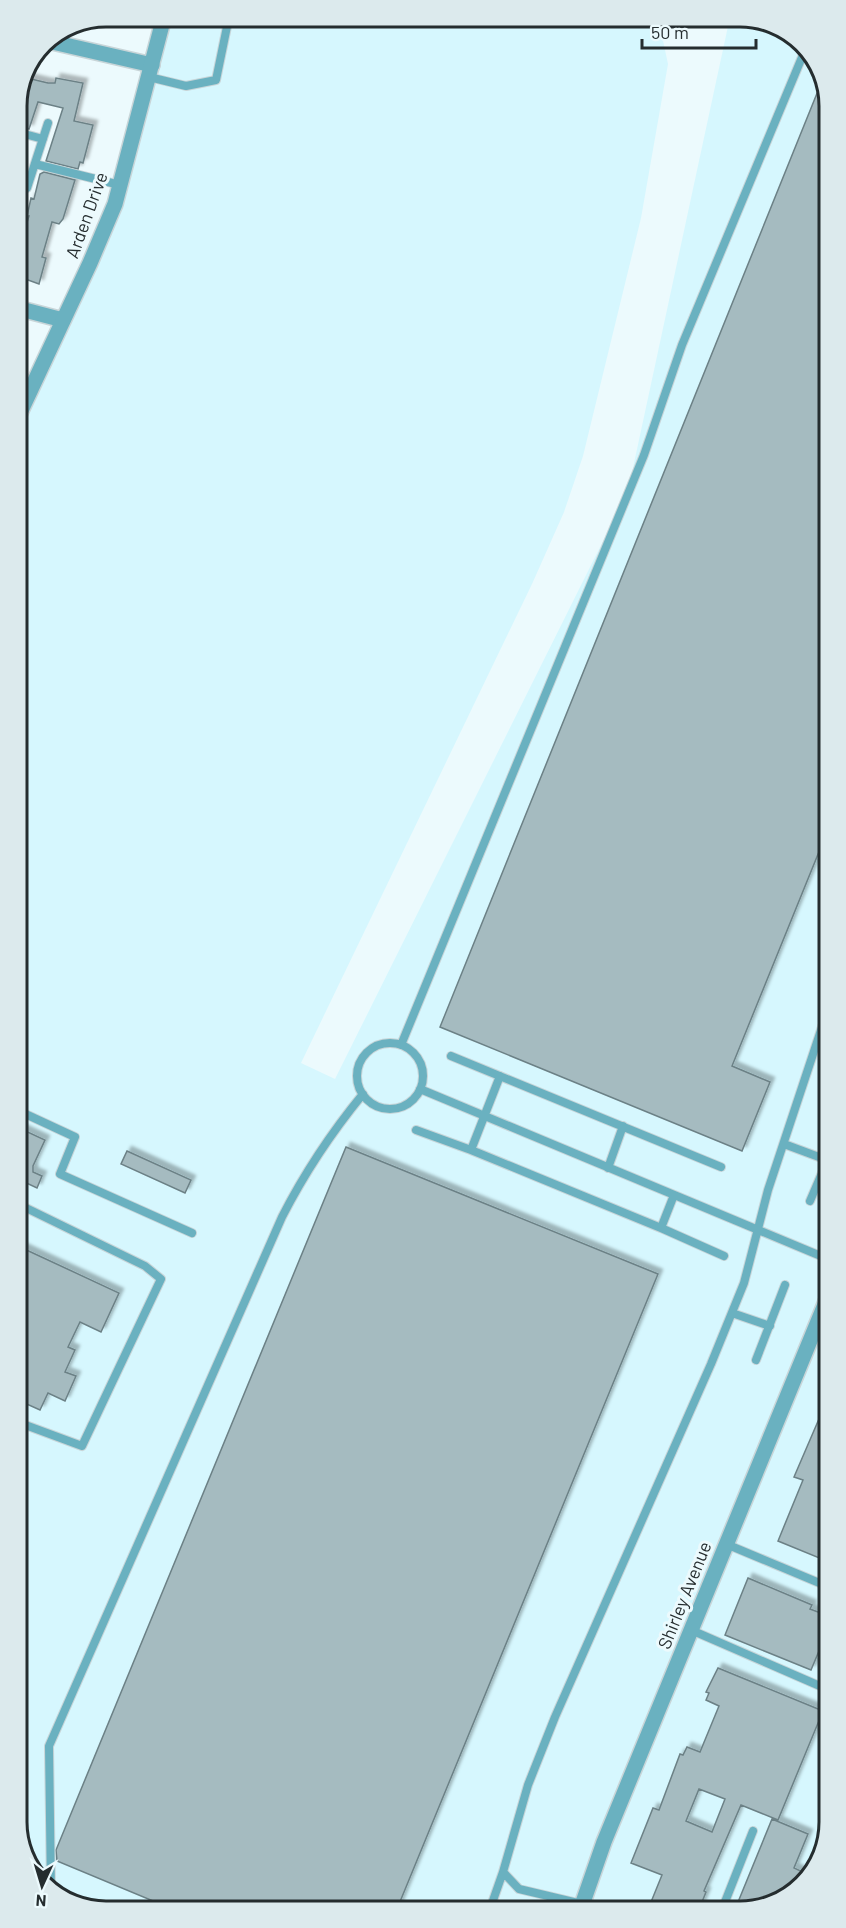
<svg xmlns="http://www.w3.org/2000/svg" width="846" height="1928" viewBox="0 0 846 1928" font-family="Barlow,sans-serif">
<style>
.built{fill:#d6f7fe}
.building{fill:#a5bbc0;stroke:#6c8186;stroke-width:1.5;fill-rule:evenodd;filter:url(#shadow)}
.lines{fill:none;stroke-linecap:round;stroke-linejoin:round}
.service-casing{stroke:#c8d5d8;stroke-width:10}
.minor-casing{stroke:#c8d5d8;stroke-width:18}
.tertiary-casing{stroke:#c8d5d8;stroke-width:18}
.service{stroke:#6ab1c0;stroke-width:8}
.minor{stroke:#6ab1c0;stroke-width:15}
.tertiary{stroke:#6ab1c0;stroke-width:15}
.labels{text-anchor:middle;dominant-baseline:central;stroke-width:6;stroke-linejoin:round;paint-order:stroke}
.street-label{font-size:18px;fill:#252d2f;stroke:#ecfafd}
.rim{fill:none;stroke:#252d2f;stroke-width:3}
</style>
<defs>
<filter id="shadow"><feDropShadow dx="4.5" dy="-4.5" stdDeviation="1.5" flood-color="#0004"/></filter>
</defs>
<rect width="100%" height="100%" fill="#ecfafd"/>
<path class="built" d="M 164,17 L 658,17 L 668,64 L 641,218 L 583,456 L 564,512 L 532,584 L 301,1063 L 335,1079 L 628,491 L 730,17 L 746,17 L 795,35 L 825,77 L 829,1822 L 811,1876 L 769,1907 L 100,1911 L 52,1893 L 21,1851 L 18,417 L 90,263 Z"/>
<path class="building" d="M 824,76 L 827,832 L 732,1066 L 770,1082 L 742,1151 L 440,1027 Z
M 27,78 L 48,83 L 55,83 L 56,78 L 83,83 L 74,121 L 93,125 L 83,163 L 80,162 L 78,169 L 46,161 L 63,108 L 38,102 L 29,129 L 17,126 L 17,102 L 19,103 Z
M 44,172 L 75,180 L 63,219 L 59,224 L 52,222 L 42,257 L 46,258 L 39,284 L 17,276 L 17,254 L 29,216 L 27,216 L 31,198 L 34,199 L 40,174 Z
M 19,1128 L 45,1140 L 33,1166 L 33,1172 L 42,1176 L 37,1188 L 20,1180 Z
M 346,1147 L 658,1274 L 397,1909 L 177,1911 L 57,1861 L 56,1850 Z
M 127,1151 L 191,1180 L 185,1193 L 121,1164 Z
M 20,1247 L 119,1293 L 101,1332 L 80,1322 L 68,1347 L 75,1350 L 65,1372 L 76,1376 L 65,1401 L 48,1393 L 40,1410 L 20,1401 Z
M 828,1398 L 829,1488 L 829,1562 L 778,1541 L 803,1480 L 794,1477 Z
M 748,1578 L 812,1605 L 810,1609 L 829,1616 L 829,1627 L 811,1670 L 725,1635 Z
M 718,1668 L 823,1711 L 778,1820 L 741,1805 L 704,1891 L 706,1892 L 700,1907 L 649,1907 L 662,1875 L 631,1863 L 653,1808 L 659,1810 L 680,1754 L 683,1755 L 687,1747 L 700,1752 L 719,1706 L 706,1700 L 709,1693 L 706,1692 ZM 699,1789 L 725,1799 L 712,1832 L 686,1821 Z
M 772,1819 L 808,1834 L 794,1868 L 811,1876 L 769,1907 L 736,1907 Z"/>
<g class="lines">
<defs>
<path id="service" d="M 149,77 L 186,86 L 216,80 L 229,17
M 17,132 L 43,139
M 35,164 L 120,185
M 17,192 L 27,188 L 48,123
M357 1076a33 33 0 1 1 66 0a33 33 0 1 1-66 0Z
M 401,1045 L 644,455 L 682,345 L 805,50
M 451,1056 L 721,1167
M 500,1076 L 471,1150 L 661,1228 L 674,1195
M 420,1089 L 828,1259
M 19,1111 L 75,1137 L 60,1174 L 192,1233
M 416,1130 L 471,1150
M 784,1144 L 827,1160
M 608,1168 L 623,1126
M 810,1201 L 828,1159
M 20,1205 L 145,1266 L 161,1279 L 82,1446 L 20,1423
M 661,1228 L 724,1256
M 732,1313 L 770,1326
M 756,1360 L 785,1285
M 726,1544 L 829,1587
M 691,1630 L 829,1690
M 51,1891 L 49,1746 L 282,1217 C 305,1172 331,1133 363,1094
M 53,1894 L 89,1904 L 89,1907
M 89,1904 L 108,1911
M 582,1904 L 519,1889 L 503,1872 L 528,1785 L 555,1717 L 711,1364 L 744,1283 L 768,1190 L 827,1012
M 723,1907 L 753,1831
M 490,1909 L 503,1872"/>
<path id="minor" d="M 48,41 L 152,65
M 17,308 L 63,320
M 581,1908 L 604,1842 L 828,1297"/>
<path id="tertiary" d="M 18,417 L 90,263 L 115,204 L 164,17"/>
</defs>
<use href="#service" class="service-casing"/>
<use href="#minor" class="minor-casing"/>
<use href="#tertiary" class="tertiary-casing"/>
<use href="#service" class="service"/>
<use href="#minor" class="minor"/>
<use href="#tertiary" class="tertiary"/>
</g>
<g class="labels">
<g class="street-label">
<text transform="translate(86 215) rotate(-70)">Arden Drive</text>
<text transform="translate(684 1595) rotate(-68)">Shirley Avenue</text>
</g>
</g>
<path d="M0 0H846V1928H0ZM106 27H740A79 79 0 0 1 819 106V1822A79 79 0 0 1 740 1901H106A79 79 0 0 1 27 1822V106A79 79 0 0 1 106 27Z" fill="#dceaed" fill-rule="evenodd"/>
<path class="rim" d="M106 27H740A79 79 0 0 1 819 106V1822A79 79 0 0 1 740 1901H106A79 79 0 0 1 27 1822V106A79 79 0 0 1 106 27Z"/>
<g transform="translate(42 1886) rotate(184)" stroke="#ecfafd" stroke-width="4.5" paint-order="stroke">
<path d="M0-4.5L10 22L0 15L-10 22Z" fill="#252d2f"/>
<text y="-9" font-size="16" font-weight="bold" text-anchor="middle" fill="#252d2f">N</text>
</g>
<path d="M642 39v9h114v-9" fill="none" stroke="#252d2f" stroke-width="3"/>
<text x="651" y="39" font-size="18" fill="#252d2f" stroke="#ecfafd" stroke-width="4.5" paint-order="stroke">50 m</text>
</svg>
